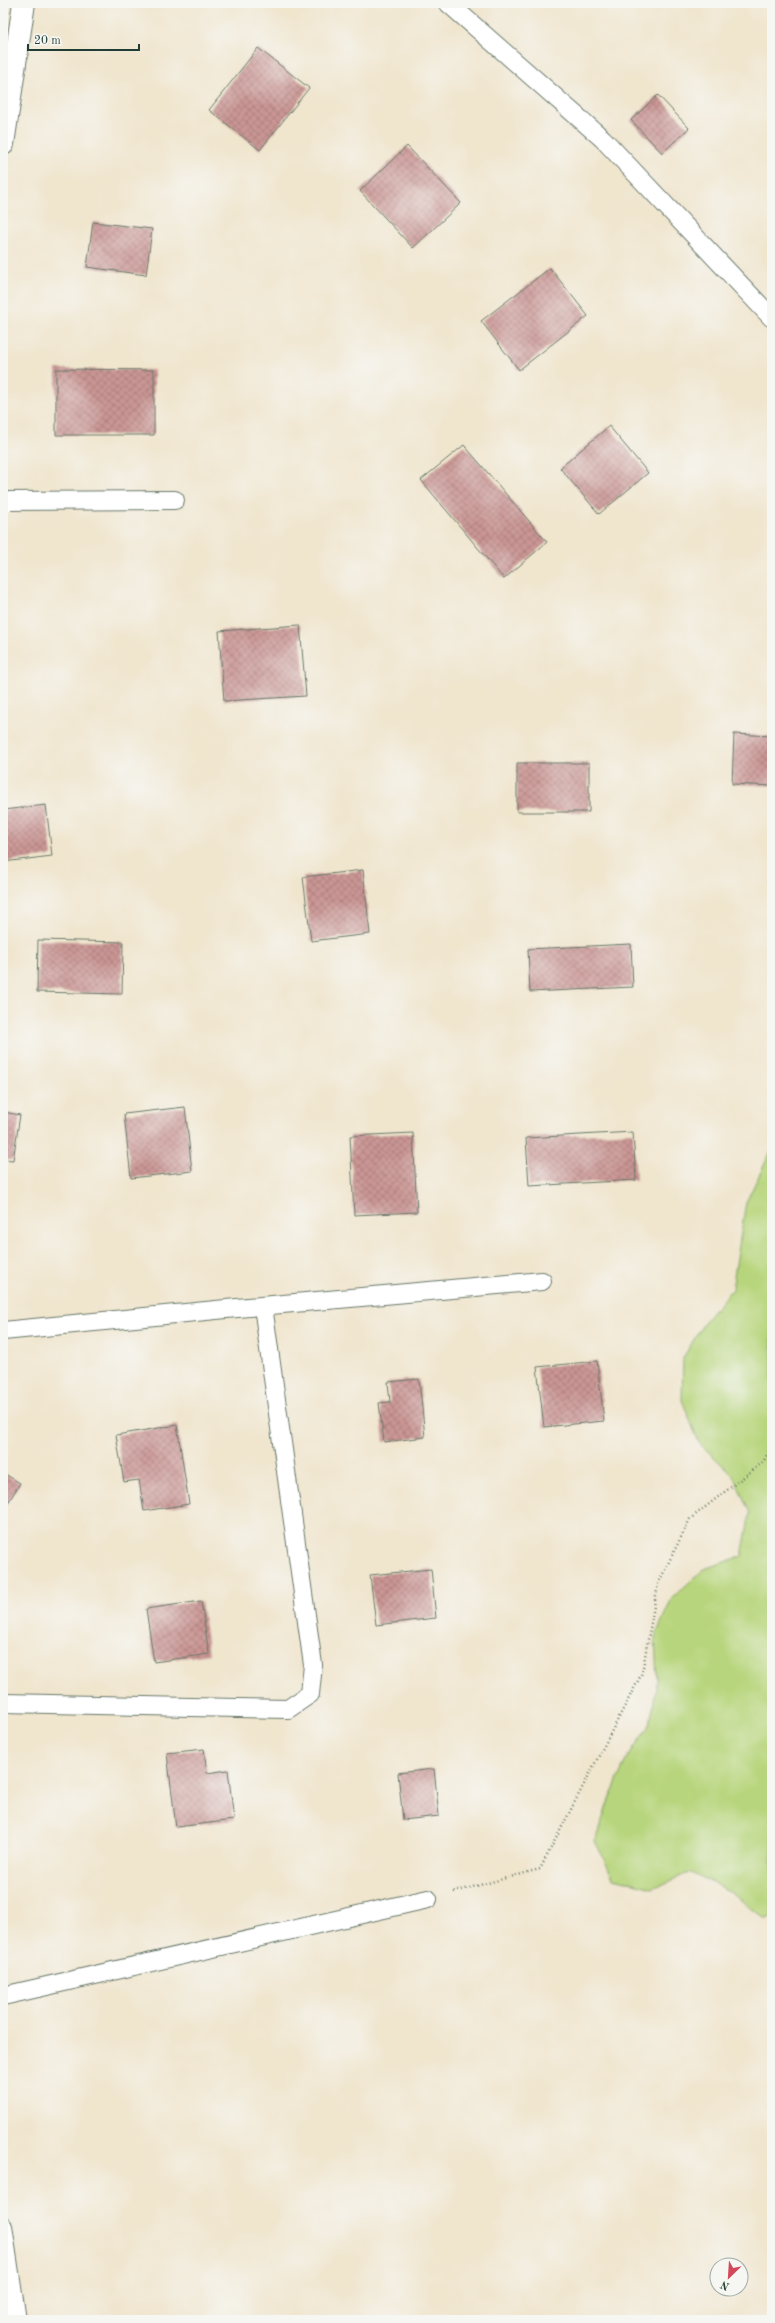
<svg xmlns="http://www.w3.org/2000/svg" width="775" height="2323" viewBox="0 0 775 2323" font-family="'Old Standard TT',serif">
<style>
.green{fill:#b7d57c;stroke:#6b8958}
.building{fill:url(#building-cross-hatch)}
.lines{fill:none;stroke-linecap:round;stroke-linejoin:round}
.service-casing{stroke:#68786a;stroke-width:20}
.minor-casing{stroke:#68786a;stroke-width:24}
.path{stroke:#68786a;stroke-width:2.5;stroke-dasharray:1 3;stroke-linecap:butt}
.service{stroke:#fff;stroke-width:18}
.minor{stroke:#fff;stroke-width:22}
</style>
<defs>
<pattern id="building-cross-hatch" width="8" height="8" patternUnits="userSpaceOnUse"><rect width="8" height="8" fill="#cb9694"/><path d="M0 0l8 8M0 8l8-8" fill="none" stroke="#a47c7a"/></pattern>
</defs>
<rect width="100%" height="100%" fill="#f6f6f2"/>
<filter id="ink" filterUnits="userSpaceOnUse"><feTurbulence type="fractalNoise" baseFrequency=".025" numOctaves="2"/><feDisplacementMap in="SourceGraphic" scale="8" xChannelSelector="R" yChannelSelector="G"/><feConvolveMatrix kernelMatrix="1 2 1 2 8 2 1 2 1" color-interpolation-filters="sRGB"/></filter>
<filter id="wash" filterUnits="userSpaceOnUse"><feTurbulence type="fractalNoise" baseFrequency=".012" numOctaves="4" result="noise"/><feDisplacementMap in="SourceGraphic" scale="16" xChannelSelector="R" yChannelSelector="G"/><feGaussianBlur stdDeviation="0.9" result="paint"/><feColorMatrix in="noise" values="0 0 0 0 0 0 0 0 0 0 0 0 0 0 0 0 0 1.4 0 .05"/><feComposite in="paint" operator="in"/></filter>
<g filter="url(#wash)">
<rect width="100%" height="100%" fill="#f0e5cd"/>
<path class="green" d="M 772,1149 L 772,1917 L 764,1918 L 729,1891 L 691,1872 L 653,1888 L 613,1878 L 595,1841 L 610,1797 L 627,1758 L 650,1724 L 657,1682 L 655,1637 L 672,1598 L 704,1569 L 742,1556 L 750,1513 L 733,1475 L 699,1443 L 682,1400 L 683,1358 L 705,1321 L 732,1289 L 746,1202 Z"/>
<g id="blocks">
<path class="building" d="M 258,48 L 309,88 L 260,150 L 209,110 Z
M 658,95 L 689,128 L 662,153 L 631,120 Z
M 407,146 L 461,203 L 413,248 L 360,191 Z
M 93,222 L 152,229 L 146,275 L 87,267 Z
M 550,268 L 588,316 L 519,370 L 481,321 Z
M 56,369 L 154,370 L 154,435 L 56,435 Z
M 609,426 L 648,473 L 599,514 L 560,468 Z
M 464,445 L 547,542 L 504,579 L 421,480 Z
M 300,625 L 306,696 L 224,701 L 219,631 Z
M 734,734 L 772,736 L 772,786 L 732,784 Z
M 517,763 L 589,763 L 589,812 L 517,812 Z
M 46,805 L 52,856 L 3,862 L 3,810 Z
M 363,870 L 370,934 L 311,941 L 303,877 Z
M 38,940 L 123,942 L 122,994 L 37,992 Z
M 631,944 L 633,987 L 530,992 L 528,949 Z
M 185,1107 L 192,1171 L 131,1178 L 124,1114 Z
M 3,1112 L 20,1115 L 13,1160 L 3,1159 Z
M 633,1132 L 636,1180 L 529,1186 L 526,1138 Z
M 413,1133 L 417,1212 L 354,1215 L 350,1136 Z
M 597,1361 L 604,1421 L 544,1427 L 537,1367 Z
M 419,1379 L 425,1437 L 384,1442 L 379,1403 L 390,1402 L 388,1382 Z
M 177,1425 L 189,1504 L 144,1511 L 139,1480 L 124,1482 L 116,1435 Z
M 3,1473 L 20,1483 L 3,1511 Z
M 431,1569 L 436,1618 L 376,1625 L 370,1575 Z
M 201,1601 L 209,1654 L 154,1662 L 146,1609 Z
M 204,1749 L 207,1773 L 228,1770 L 234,1820 L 176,1827 L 167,1753 Z
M 434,1769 L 439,1816 L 403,1820 L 398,1773 Z"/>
</g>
</g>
<g filter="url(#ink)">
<use href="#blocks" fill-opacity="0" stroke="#68786a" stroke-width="1"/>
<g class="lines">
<defs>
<path id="service" d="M 448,3 L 603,139 L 772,318
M 3,501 L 175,500
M 3,1331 L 226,1309 L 542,1281
M 3,1703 L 288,1709 L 310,1694 L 313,1665 L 263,1306
M 3,1996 L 428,1899
M 3,2226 L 17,2320"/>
<path id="minor" d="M 3,144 L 24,3"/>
</defs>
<use href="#service" class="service-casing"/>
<use href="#minor" class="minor-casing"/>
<path class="path" d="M 454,1892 L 540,1869 L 642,1673 L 658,1584 L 690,1519 L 763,1462 L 772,1446"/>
<use href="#service" class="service"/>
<use href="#minor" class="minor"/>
</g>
</g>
<rect width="775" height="2323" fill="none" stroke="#f6f6f2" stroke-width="16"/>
<g transform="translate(729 2277) rotate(205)"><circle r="19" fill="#f6f6f2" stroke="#a0aca6"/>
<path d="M0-3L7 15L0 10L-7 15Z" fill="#d1495b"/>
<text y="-6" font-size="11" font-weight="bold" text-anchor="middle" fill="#1f3d34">N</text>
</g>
<path d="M28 44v6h111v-6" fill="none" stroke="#1f3d34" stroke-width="2"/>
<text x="34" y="44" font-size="12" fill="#1f3d34" stroke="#f6f6f2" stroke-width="3" paint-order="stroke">20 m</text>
</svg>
